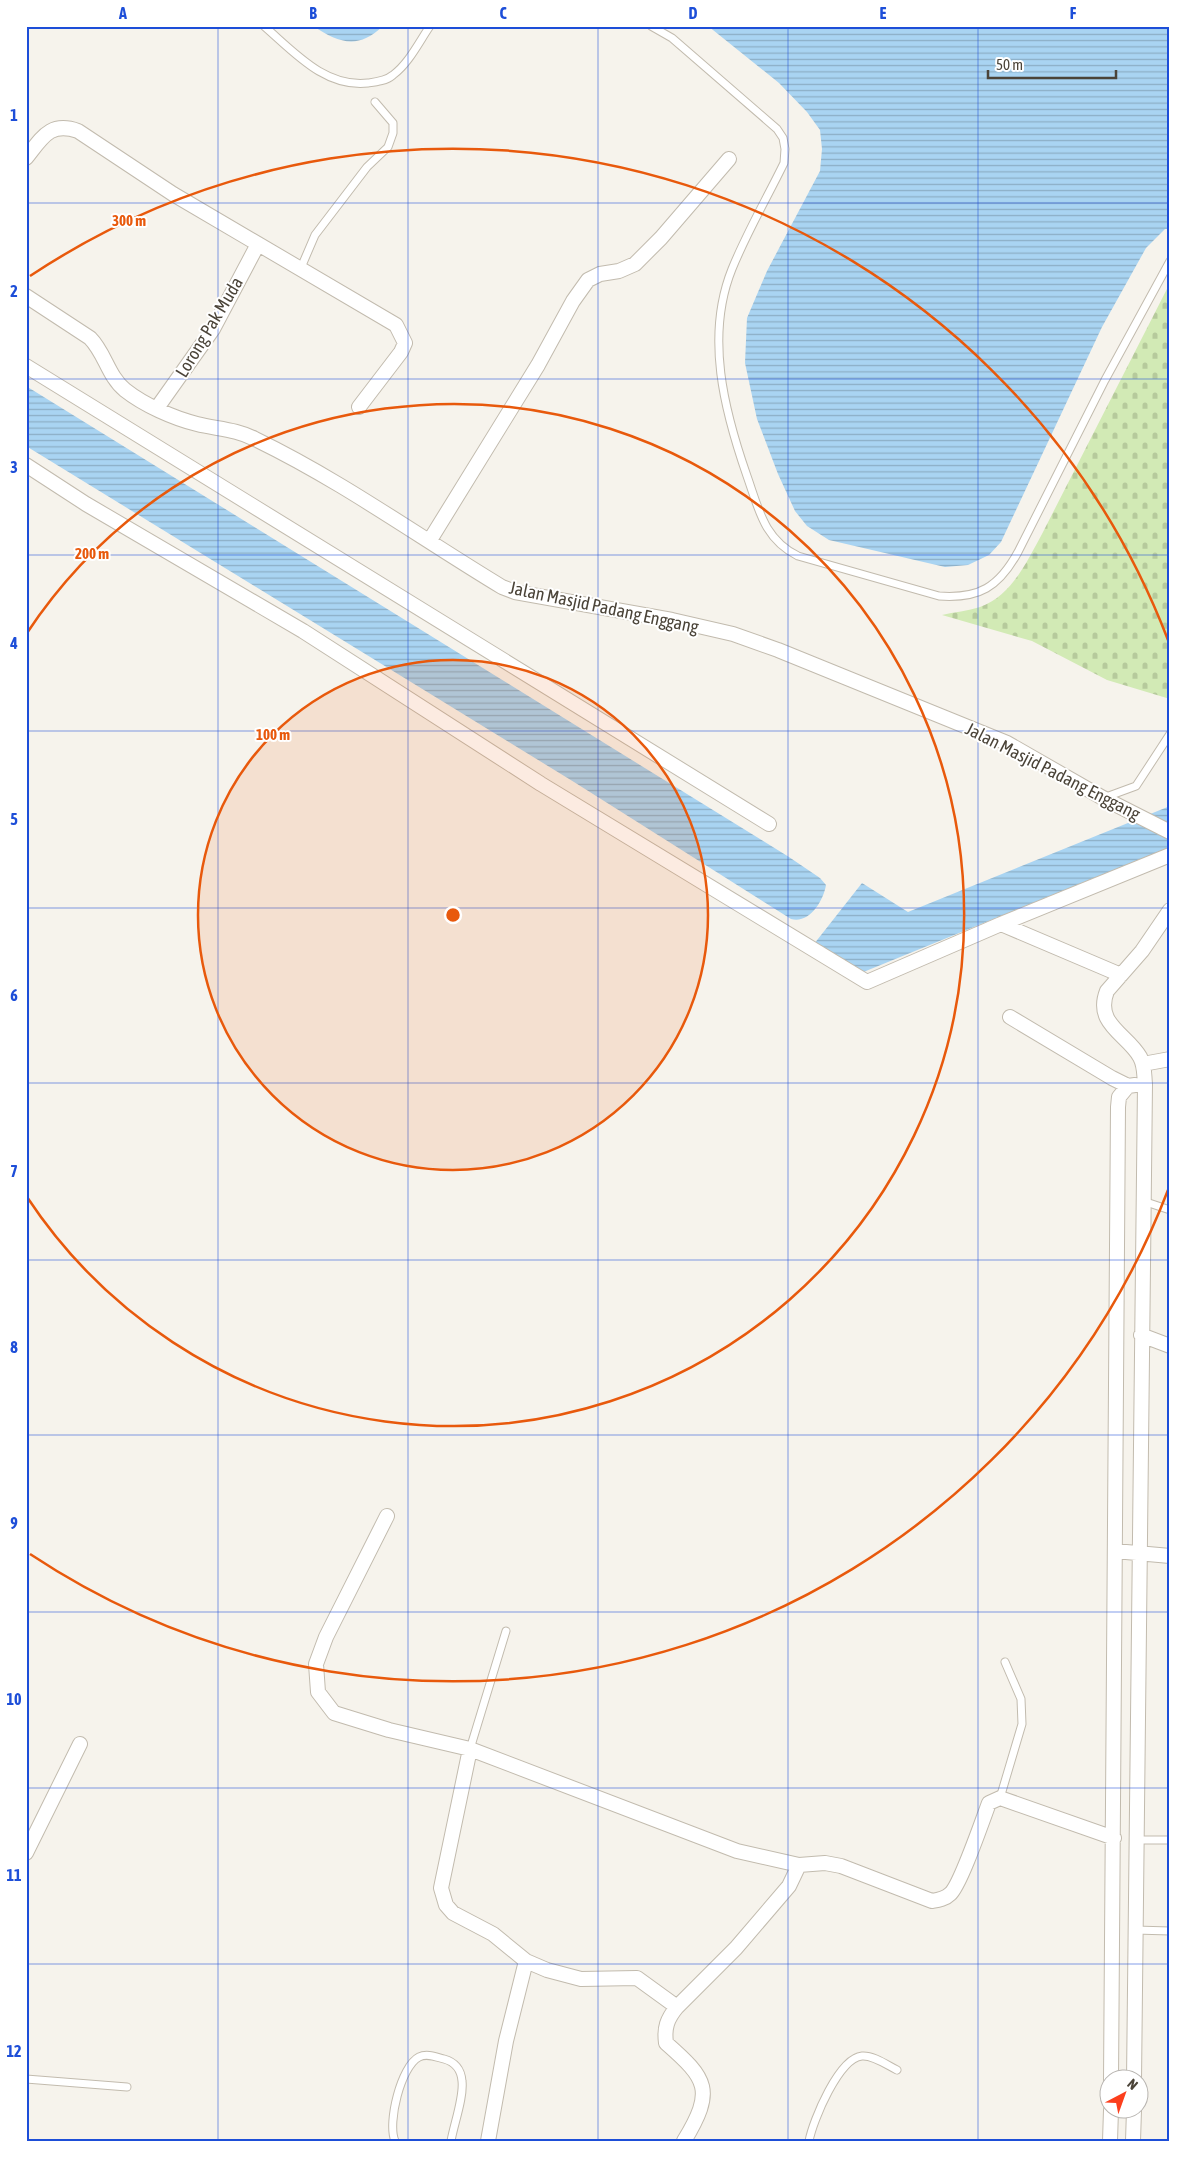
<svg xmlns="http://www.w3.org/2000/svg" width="1196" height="2167" viewBox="0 0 1196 2167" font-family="'Asap Condensed',sans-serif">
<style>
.cemetery{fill:url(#cemetery-stones)}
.water{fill:url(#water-rules)}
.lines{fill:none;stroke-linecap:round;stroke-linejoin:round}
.service-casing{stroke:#c2bbae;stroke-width:9}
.minor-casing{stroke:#c2bbae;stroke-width:16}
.service{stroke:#fff;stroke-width:7}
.minor{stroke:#fff;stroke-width:14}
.grid{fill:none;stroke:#1d4ed8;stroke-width:1;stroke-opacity:0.55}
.ring{fill:none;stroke:#e8590c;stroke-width:2.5}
.labels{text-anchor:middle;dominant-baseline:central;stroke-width:4;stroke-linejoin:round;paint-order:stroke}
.street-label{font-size:18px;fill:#4b4439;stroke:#fff}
.centre{fill:#e8590c;stroke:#fff;stroke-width:2.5}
.ring-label{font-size:15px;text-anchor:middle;font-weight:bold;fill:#e8590c;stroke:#fff;stroke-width:4;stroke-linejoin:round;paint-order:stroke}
.neatline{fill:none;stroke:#1d4ed8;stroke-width:2}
.grid-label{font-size:16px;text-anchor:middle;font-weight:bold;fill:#1d4ed8}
</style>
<defs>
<pattern id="cemetery-stones" width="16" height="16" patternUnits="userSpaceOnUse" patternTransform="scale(1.25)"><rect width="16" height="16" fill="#d2eab5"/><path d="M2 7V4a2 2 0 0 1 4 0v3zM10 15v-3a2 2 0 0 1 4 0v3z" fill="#b6ca9c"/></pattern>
<pattern id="water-rules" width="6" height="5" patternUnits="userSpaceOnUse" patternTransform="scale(1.25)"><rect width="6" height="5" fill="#a9d4f2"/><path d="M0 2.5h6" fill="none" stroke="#8caec5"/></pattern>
</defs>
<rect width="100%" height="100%" fill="#f6f3ec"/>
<path class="cemetery" d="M 1170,283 L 1170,699 L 1107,680 L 1032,641 L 942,615 C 954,612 968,611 980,607 C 1012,596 1027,561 1042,534 Z"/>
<path class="water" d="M 313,26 L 383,26 C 358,50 339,43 313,26 Z
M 708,26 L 1170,26 L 1170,229 L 1165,229 L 1146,248 L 1102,327 L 1001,542 L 989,555 L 968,565 L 945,567 L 829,540 L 807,526 L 795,511 L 778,474 L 757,419 L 745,363 L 747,318 L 767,271 L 820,171 L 822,149 L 820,130 L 807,112 L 779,83 Z
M 26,386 L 789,857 L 820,878 L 826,885 C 823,902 809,924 791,919 L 574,782 L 26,446 Z
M 1170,806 L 1170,847 L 861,973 L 814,944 L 862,883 L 908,912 Z"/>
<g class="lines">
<defs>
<path id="service" d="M 264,26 C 294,52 325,88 368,83 C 376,82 386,81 393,75 C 409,63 419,42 430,26
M 651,26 L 672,38 L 777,129 L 783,138 L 785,149 L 784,163 C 767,198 747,232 732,269 C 705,336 724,410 747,476 C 759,510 764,539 798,556 L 939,596 C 979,599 999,587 1018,552 L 1105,380 L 1170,261
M 300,270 L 315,235 L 367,167 L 388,147 L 393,133 L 393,123 L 375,102
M 1106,797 L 1136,786 L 1170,734
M 1143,1201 L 1170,1210
M 470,1749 L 506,1631
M 1000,1798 L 1022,1724 L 1021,1699 L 1005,1662
M 1136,1840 L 1170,1840
M 1135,1930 L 1170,1931
M 26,2079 L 127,2087
M 395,2141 C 387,2123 401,2066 419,2057 C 427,2053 436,2057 444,2059 C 455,2062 461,2069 462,2081 C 464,2097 454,2124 451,2141
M 809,2141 C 813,2120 839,2058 862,2056 C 873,2055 887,2065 897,2070"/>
<path id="minor" d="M 26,158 C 42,138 50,121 78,131 L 173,194 L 396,325 L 405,343 L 401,352 L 359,407
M 26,296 L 90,338 C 105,353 108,376 125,390 C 144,405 173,418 197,424 C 217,429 236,429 255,439 C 342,481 419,537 502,587 L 515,592 L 672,620 L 733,634 L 778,650 L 1007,743 L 1103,798 L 1170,832
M 26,366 L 769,824
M 157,408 L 213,329 L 258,244
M 26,465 L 86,504 L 303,631 L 541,784 L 867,982 L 1001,924 L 1121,975
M 430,540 L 538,365 L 573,301 L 588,280 L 600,274 L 619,271 L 635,264 L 661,238 L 729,159
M 1001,924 L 1170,855
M 1010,1017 L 1112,1078 L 1128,1086 L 1135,1085
M 1143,1064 L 1170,1059
M 1141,1335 L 1170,1346
M 387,1516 L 326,1637 L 316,1664 L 318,1692 L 334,1713 L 389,1730 L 470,1749 L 737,1851 L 799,1865 L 789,1886 L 736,1948 L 677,2007 C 667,2019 664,2028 666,2043 C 707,2079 715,2090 684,2141
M 1115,1551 L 1170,1556
M 470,1749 L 441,1888 L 446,1905 L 453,1913 L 493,1934 L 526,1961 L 547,1970 L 581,1979 L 637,1978 L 677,2007
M 26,1853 L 80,1744
M 799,1865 L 825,1863 L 841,1866 L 932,1901 C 938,1900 945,1899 950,1894 C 960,1886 983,1819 989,1803 L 1000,1798 L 1114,1838
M 1111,2080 L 1118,1107 L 1119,1097 L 1128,1086
M 1134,2080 L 1145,1084 C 1144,1075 1145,1066 1140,1057 C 1127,1034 1094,1024 1107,991 L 1142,951 L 1170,910
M 488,2141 L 506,2041 L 526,1961
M 1110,2141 L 1111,2110
M 1133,2141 L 1134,2110"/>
</defs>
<use href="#service" class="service-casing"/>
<use href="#minor" class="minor-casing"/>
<use href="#service" class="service"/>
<use href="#minor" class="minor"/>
</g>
<path class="grid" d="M 218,26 L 218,2141M 408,26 L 408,2141M 598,26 L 598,2141M 788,26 L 788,2141M 978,26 L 978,2141M 26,203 L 1170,203M 26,379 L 1170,379M 26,555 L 1170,555M 26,731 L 1170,731M 26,908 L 1170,908M 26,1083 L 1170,1083M 26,1260 L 1170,1260M 26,1435 L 1170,1435M 26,1612 L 1170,1612M 26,1788 L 1170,1788M 26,1964 L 1170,1964"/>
<circle cx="453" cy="915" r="255" fill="#e8590c" fill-opacity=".12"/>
<g class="ring">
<circle cx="453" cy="915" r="255"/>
<path d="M27 633A511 511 0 1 1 27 1197"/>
<path d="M1168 1190A766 766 0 0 1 30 1554M30 276A766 766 0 0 1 1168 640"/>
</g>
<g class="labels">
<g class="street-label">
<text transform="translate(209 327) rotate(-59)">Lorong Pak Muda</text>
<text transform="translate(604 607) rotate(12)">Jalan Masjid Padang Enggang</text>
<text transform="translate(1053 771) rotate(27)">Jalan Masjid Padang Enggang</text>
</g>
</g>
<circle cx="453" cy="915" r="8" class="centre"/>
<g class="ring-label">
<text x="129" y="226">300 m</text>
<text x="92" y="559">200 m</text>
<text x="273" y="740">100 m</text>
</g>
<rect width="1196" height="2167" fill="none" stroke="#ffffff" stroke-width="55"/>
<g transform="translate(1124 2094) rotate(41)"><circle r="24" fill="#ffffff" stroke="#b7b4b0"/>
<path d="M0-4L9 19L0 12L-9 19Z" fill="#fc3f1d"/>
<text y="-8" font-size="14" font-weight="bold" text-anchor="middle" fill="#4b4439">N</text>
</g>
<path d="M988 70v8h128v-8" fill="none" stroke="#4b4439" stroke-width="2.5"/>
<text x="996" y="70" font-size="15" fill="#4b4439" stroke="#ffffff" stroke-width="4" paint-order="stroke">50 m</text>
<rect x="28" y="28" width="1140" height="2112" class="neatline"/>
<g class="grid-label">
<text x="123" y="19">A</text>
<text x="313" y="19">B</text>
<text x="503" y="19">C</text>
<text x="693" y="19">D</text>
<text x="883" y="19">E</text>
<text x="1073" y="19">F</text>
<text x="14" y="121">1</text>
<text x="14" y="297">2</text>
<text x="14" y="473">3</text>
<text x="14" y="649">4</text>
<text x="14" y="825">5</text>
<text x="14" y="1001">6</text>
<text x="14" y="1177">7</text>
<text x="14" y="1353">8</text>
<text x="14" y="1529">9</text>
<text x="14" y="1705">10</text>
<text x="14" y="1881">11</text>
<text x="14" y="2057">12</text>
</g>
</svg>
